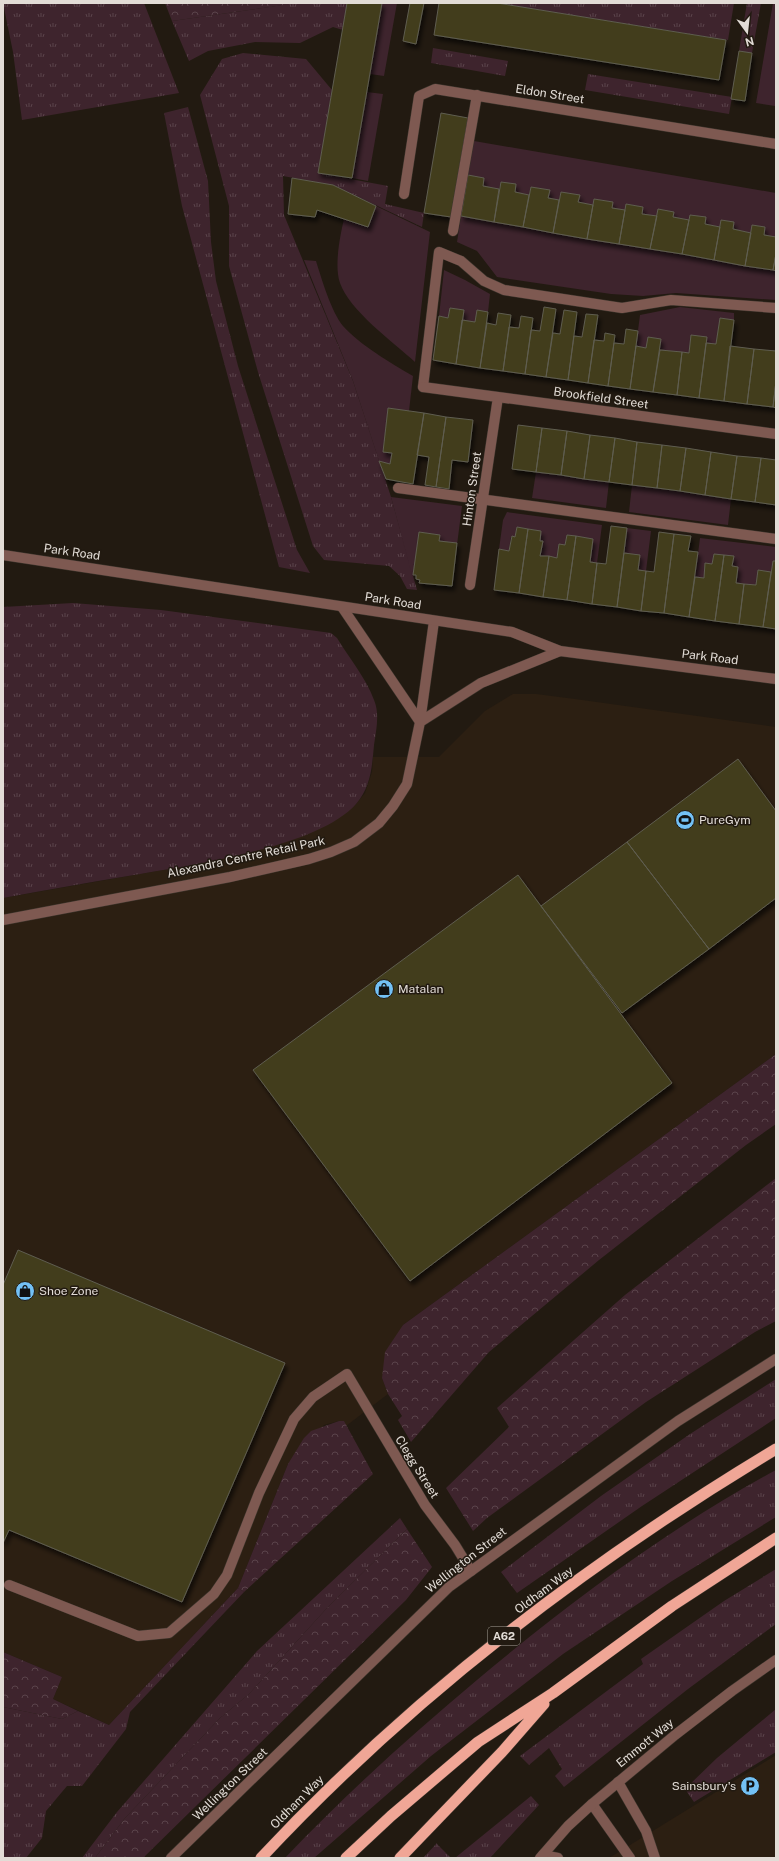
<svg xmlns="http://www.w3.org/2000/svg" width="779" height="1861" viewBox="0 0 779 1861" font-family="'Public Sans',sans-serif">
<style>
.built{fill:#2c1f12}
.grass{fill:url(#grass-tufts)}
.forest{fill:url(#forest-crowns)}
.garden{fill:#3e242d}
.building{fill:#423e1b;stroke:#5f5d50;filter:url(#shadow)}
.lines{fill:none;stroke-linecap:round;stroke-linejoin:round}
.service-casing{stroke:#3d352d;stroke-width:11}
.minor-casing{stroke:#3d352d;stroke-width:11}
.tertiary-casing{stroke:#3d352d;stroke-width:11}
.trunk-casing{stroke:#3d352d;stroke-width:12}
.service{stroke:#7e5951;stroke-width:10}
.minor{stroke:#7e5951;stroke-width:10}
.tertiary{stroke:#7e5951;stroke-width:10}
.trunk{stroke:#f0a696;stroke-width:11}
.labels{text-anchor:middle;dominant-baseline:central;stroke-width:3;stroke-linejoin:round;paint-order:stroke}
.shield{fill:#221a11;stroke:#a8a29b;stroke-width:1}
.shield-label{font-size:11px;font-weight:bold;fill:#e2dcd6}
.street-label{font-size:12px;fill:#e2dcd6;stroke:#221a11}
.poi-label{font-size:12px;fill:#e2dcd6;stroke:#221a11;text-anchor:start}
</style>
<defs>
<pattern id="grass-tufts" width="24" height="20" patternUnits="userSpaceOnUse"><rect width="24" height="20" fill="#3e242d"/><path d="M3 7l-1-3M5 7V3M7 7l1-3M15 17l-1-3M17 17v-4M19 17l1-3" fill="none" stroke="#5a434b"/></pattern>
<pattern id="forest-crowns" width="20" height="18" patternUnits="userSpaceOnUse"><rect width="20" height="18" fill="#3e242d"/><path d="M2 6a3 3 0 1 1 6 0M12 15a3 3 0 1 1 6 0" fill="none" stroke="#5a434b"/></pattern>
<filter id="shadow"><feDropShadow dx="2.5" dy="4.5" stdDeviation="2" flood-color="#0009"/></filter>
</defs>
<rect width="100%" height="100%" fill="#221a11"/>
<path class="built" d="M 513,694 L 536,694 L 575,699 L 776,727 L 776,1054 L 403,1325 L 382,1378 L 388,1394 L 346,1426 L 344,1421 L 339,1421 L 324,1425 L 288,1464 L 238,1588 L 109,1725 L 53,1699 L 62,1677 L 3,1652 L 3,898 L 180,867 L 355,805 L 365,793 L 372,772 L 373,757 L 439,757 L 485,711 Z
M 776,1755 L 776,1858 L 609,1858 Z"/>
<path class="grass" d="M 3,3 L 144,3 L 179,93 L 22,120 L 13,52 Z
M 284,3 L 347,3 L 343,30 L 333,27 L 300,43 L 255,42 L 208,51 L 189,61 L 172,21 L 283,5 Z
M 497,3 L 734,3 L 728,40 Z
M 747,3 L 761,3 L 752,53 L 739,51 Z
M 433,48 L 508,61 L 505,76 L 431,63 Z
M 243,53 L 306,59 L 332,90 L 318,173 L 388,186 L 385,204 L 424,213 L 422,227 L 333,185 L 283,176 L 284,215 L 353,381 L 391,497 L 417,590 L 407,589 L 400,576 L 389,566 L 324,560 L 313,546 L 300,505 L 258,372 L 229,266 L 229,206 L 200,95 L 222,59 Z
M 588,74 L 732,97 L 729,114 L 585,90 Z
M 188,107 L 208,181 L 211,242 L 216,281 L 238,366 L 297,550 L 310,573 L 279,567 L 182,206 L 164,113 Z
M 73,603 L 161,610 L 331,633 L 337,638 C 349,658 366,678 374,700 C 380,714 376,731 374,745 C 372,766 371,787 356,804 C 317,848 186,866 128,876 C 86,883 45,890 3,898 L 3,607 Z
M 776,1379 L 776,1418 L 642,1506 L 517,1593 L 501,1572 L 601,1496 L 690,1434 Z
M 776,1470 L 776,1517 L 672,1581 L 563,1654 L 431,1756 L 314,1858 L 285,1858 C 345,1795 410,1736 477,1680 C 570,1602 669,1528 776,1470 Z
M 400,1518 L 407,1529 L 327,1608 L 249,1694 L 220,1718 L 125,1818 L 95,1858 L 82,1858 L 117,1812 L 257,1651 Z
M 776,1569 L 776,1624 L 688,1689 L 564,1787 L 555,1776 L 562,1769 L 549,1748 L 529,1765 L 520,1756 L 643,1664 L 641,1659 L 724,1601 Z
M 238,1588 L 244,1592 L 130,1712 L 126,1729 L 82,1786 L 67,1786 L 46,1811 L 42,1838 L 26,1858 L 3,1858 L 3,1707 L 62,1719 L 78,1711 L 109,1725 Z
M 776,1709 L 776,1752 L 694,1802 L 685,1789 L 717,1758 Z
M 531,1796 L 539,1805 L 490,1858 L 455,1858 Z
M 437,1843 L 437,1844 L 451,1858 L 423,1858 Z"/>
<path class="forest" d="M 165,3 L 284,3 L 284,5 L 172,21 Z
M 776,1054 L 776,1124 L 746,1145 L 599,1260 L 489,1352 L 411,1442 L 398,1420 L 402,1416 L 388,1394 L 382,1378 L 385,1352 L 403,1325 Z
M 776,1178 L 776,1321 L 755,1332 L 646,1402 L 487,1518 L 473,1531 L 446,1488 L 509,1427 L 497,1408 L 625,1295 Z
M 339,1421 L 344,1421 L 373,1474 L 244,1592 L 238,1588 L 288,1464 L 304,1438 L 311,1431 Z
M 407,1529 L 432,1567 L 406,1600 L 143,1858 L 95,1858 L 125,1818 L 220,1718 L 249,1694 L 327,1608 Z
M 3,1652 L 62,1677 L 53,1699 L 78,1711 L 62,1719 L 3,1707 Z"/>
<path class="garden" d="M 382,3 L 397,3 L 384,76 L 370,74 Z
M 773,3 L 776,3 L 775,106 L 756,103 Z
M 367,92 L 383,94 L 368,181 L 352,178 Z
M 474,141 L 776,193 L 776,237 L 764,235 L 765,227 L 753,225 L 751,233 L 733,229 L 734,222 L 722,220 L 720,227 L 705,224 L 705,217 L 690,215 L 689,220 L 673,217 L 674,212 L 659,209 L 657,216 L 642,214 L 643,207 L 627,204 L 625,210 L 612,208 L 613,202 L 594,199 L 593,205 L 578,202 L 579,195 L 561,192 L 559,200 L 548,198 L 549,190 L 531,187 L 529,195 L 515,192 L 516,184 L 501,182 L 499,189 L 483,186 L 484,178 L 468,175 Z
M 376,206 L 430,232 L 415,362 C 393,342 349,310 340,283 C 334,266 340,236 344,219 L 368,227 Z
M 461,216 L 776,271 L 776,300 L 676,293 L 643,296 L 611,294 L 497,277 L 477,251 L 457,242 Z
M 304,260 L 316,261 C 322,280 331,311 343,326 C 360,345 391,363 413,376 L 409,411 L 388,408 L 383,451 L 392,453 L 390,464 L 379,461 L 353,381 Z
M 444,270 L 465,280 L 490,294 L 488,312 L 477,311 L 475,322 L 462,320 L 463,310 L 450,308 L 448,318 L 439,316 Z
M 680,307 L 734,313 L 734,320 L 720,318 L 716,344 L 706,343 L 706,337 L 692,335 L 689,353 L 660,350 L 661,339 L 648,337 L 646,348 L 636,346 L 640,315 Z
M 536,472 L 609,482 L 606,508 L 532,498 Z
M 632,485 L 731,499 L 728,525 L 629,512 Z
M 391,497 L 462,506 L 457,545 L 439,541 L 440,535 L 419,532 L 413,575 L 412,575 Z
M 507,512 L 602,525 L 597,563 L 590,562 L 593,539 L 567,535 L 565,545 L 559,544 L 557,558 L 540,556 L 542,541 L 540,541 L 541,531 L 517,527 L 515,537 L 511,537 L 509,551 L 499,549 L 503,520 Z
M 627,528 L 651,531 L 646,571 L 638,570 L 640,555 L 624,553 Z
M 700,538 L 776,547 L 776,561 L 773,561 L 771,572 L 758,570 L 756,585 L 736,583 L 738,567 L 732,566 L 733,556 L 714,554 L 712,564 L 705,564 L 704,578 L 695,577 Z"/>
<path class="building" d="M 347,3 L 382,3 L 352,178 L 318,173 Z
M 410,3 L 424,3 L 416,44 L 403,41 Z
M 439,3 L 497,3 L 726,40 L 719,80 L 434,35 Z
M 739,51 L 752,53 L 745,101 L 731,99 Z
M 441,113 L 468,118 L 451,217 L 424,213 Z
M 468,175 L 484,178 L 483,186 L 499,189 L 494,222 L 461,216 Z
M 292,178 L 333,185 L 376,206 L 368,227 L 317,210 L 315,217 L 288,214 Z
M 501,182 L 516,184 L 515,192 L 529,195 L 523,227 L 494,222 Z
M 531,187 L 550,190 L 548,198 L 559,200 L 553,233 L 523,227 Z
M 561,192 L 580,195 L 578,202 L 593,205 L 587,239 L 553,233 Z
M 594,199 L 613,202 L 612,208 L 625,210 L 619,244 L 587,239 Z
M 626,204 L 643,207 L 642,214 L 657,216 L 650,249 L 619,244 Z
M 658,209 L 674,212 L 673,217 L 689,220 L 682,254 L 650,249 Z
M 690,215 L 706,217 L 705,224 L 720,227 L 714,260 L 682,254 Z
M 721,220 L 734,222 L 733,229 L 751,233 L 745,266 L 714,260 Z
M 752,225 L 765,227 L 764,235 L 776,237 L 776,254 L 773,270 L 745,266 Z
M 776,254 L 776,271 L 773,270 Z
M 544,307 L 556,309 L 546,377 L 525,374 L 531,330 L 540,331 Z
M 450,308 L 464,310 L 456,364 L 433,360 L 439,316 L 448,318 Z
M 477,310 L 488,312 L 480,368 L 456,364 L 462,320 L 475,322 Z
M 564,310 L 577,312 L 568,380 L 546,377 L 553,333 L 560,334 Z
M 498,313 L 511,315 L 503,371 L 480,368 L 487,323 L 496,325 Z
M 586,314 L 598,315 L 588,383 L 568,380 L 574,336 L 582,337 Z
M 521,316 L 533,318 L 525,374 L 503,371 L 509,327 L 519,328 Z
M 720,318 L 734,320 L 724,401 L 699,398 L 706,343 L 716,344 Z
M 626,329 L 638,331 L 630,389 L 608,386 L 614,343 L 624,344 Z
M 605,333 L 615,335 L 608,386 L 588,383 L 594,340 L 604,341 Z
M 691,335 L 707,337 L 699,398 L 677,395 L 682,352 L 689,353 Z
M 648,337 L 661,339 L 653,392 L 630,389 L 636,346 L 646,348 Z
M 730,346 L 754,349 L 747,404 L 724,401 Z
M 754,349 L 776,351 L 776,381 L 773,407 L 747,404 Z
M 660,350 L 682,352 L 677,395 L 653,392 Z
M 776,381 L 776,408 L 773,407 Z
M 388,408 L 424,413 L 413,484 L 386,479 L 379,461 L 390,464 L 392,453 L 383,452 Z
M 424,413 L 446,417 L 436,487 L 425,485 L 429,457 L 417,455 Z
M 446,417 L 473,420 L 468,462 L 452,460 L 449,489 L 436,487 Z
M 518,425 L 542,428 L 536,472 L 512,469 Z
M 542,428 L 567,431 L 561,475 L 536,472 Z
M 567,431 L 590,435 L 584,479 L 561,475 Z
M 590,435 L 615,438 L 609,482 L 584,479 Z
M 615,438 L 637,442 L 632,485 L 609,482 Z
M 637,442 L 662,445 L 657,488 L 632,485 Z
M 662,445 L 686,448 L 680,491 L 657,488 Z
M 686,448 L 711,452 L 705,495 L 680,491 Z
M 711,452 L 737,456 L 731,499 L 705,495 Z
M 737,456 L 761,458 L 755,502 L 731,499 Z
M 761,458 L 776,460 L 776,505 L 755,502 Z
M 611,526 L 627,528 L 617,607 L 592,604 L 597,563 L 606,564 Z
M 517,527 L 528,529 L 519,593 L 494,590 L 499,549 L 509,551 L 512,536 L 515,537 Z
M 528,529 L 541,531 L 540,541 L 543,541 L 540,556 L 549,556 L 543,597 L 519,593 Z
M 419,532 L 440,535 L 439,541 L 457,543 L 452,586 L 419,583 L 420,580 L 416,579 L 416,575 L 413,575 Z
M 659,532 L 674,534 L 664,613 L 641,611 L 646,571 L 654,572 Z
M 674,534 L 691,536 L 688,551 L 698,552 L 689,617 L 664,613 Z
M 567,535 L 576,536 L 567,600 L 543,597 L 549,556 L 557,558 L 559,544 L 565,545 Z
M 576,536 L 593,539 L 590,562 L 597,563 L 592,604 L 567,600 Z
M 624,553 L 640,555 L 638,570 L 646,571 L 641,611 L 617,607 Z
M 714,554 L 724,555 L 715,621 L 689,617 L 695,577 L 704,578 L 705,563 L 712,564 Z
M 724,555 L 734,556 L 732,566 L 738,567 L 736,583 L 744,584 L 739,624 L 715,621 Z
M 773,561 L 776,561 L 776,629 L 763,627 Z
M 758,570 L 771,572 L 763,627 L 739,624 L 744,584 L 756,585 Z
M 738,759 L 776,811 L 776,898 L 709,949 L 627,842 Z
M 627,842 L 709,949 L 622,1013 L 541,906 Z
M 518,875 L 672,1083 L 410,1281 L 253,1070 Z
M 18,1250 L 285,1363 L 182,1602 L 9,1530 L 3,1543 L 3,1285 Z"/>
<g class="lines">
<defs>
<path id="service" d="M 453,231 L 477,95
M 423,387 L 439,252 L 461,261 L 484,281 L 504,290 L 622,308 L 671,300 L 776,308
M 398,488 L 776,539
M 342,607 L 420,722
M 420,722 L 481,683 L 560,651
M 3,920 L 230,877 L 309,859 L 331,852 L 354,842 L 379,823 L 393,806 L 407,784 L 420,722 L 434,621
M 9,1585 L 138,1636 L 169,1633 L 214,1594 L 227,1575 L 259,1493 L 294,1419 L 313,1397 L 347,1374 L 425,1505 L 455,1545 L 471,1571
M 618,1782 L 646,1831 L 655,1858
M 592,1804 L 630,1858
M 543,1855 L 558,1858"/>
<path id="minor" d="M 404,194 L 419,96 L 435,89 L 776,144
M 423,387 L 776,434
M 470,585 L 498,397
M 171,1858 L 449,1587 L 678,1421 L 776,1359
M 540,1858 L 568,1826 L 592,1804 L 675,1735 L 732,1691 L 776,1660"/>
<path id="tertiary" d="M 3,555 L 512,632 L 560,651 L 776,679"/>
<path id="trunk" d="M 261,1858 C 411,1697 588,1562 776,1449
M 346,1858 L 391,1816 L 478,1742 L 553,1693 L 672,1606 L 776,1538
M 400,1858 L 502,1752 L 544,1704"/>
</defs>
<use href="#service" class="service-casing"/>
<use href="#minor" class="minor-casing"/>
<use href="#tertiary" class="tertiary-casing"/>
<use href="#trunk" class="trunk-casing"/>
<use href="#service" class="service"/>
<use href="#minor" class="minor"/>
<use href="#tertiary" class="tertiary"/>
<use href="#trunk" class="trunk"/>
</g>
<defs>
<symbol id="stadium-disc" viewBox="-11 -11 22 22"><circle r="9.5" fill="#73c1f5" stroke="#221a11"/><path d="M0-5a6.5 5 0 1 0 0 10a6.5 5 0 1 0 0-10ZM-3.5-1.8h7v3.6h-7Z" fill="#111"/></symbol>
<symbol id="shop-disc" viewBox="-11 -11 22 22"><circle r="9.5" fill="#73c1f5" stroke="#221a11"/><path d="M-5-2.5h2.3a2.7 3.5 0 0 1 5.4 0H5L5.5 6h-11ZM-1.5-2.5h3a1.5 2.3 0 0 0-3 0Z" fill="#111"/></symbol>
<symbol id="parking-disc" viewBox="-11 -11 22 22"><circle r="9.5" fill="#73c1f5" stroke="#221a11"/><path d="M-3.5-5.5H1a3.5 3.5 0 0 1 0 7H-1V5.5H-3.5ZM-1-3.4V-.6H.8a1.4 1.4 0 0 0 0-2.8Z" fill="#111"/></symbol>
</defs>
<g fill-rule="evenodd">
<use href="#stadium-disc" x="674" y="809" width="22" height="22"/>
<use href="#shop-disc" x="373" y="978" width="22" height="22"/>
<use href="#shop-disc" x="14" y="1280" width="22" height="22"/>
<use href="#parking-disc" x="739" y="1775" width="22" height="22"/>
</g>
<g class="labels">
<rect class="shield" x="488" y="1627" width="32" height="18" rx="3"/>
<g class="shield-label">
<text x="504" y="1636">A62</text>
</g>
<g class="street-label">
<text transform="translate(550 94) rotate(9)">Eldon Street</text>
<text transform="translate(601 398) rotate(8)">Brookfield Street</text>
<text transform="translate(472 489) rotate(-82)">Hinton Street</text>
<text transform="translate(72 552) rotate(8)">Park Road</text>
<text transform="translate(393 601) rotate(9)">Park Road</text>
<text transform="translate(710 657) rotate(7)">Park Road</text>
<text transform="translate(246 857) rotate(-12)">Alexandra Centre Retail Park</text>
<text transform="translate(417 1467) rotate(58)">Clegg Street</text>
<text transform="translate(466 1560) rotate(-38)">Wellington Street</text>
<text transform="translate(544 1590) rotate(-37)">Oldham Way</text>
<text transform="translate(645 1743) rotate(-39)">Emmott Way</text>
<text transform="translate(230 1784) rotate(-44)">Wellington Street</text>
<text transform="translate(297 1802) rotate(-45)">Oldham Way</text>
</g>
<g class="poi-label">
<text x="699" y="820">PureGym</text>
<text x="398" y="989">Matalan</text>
<text x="39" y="1291">Shoe Zone</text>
<text x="736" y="1786" text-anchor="end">Sainsbury's</text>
</g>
</g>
<rect width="779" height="1861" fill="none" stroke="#e2dcd6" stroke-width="8"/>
<g transform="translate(747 32) rotate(165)" stroke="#221a11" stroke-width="3" paint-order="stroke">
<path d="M0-3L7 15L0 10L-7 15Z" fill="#e2dcd6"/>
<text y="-6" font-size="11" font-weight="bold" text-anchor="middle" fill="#e2dcd6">N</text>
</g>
</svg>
